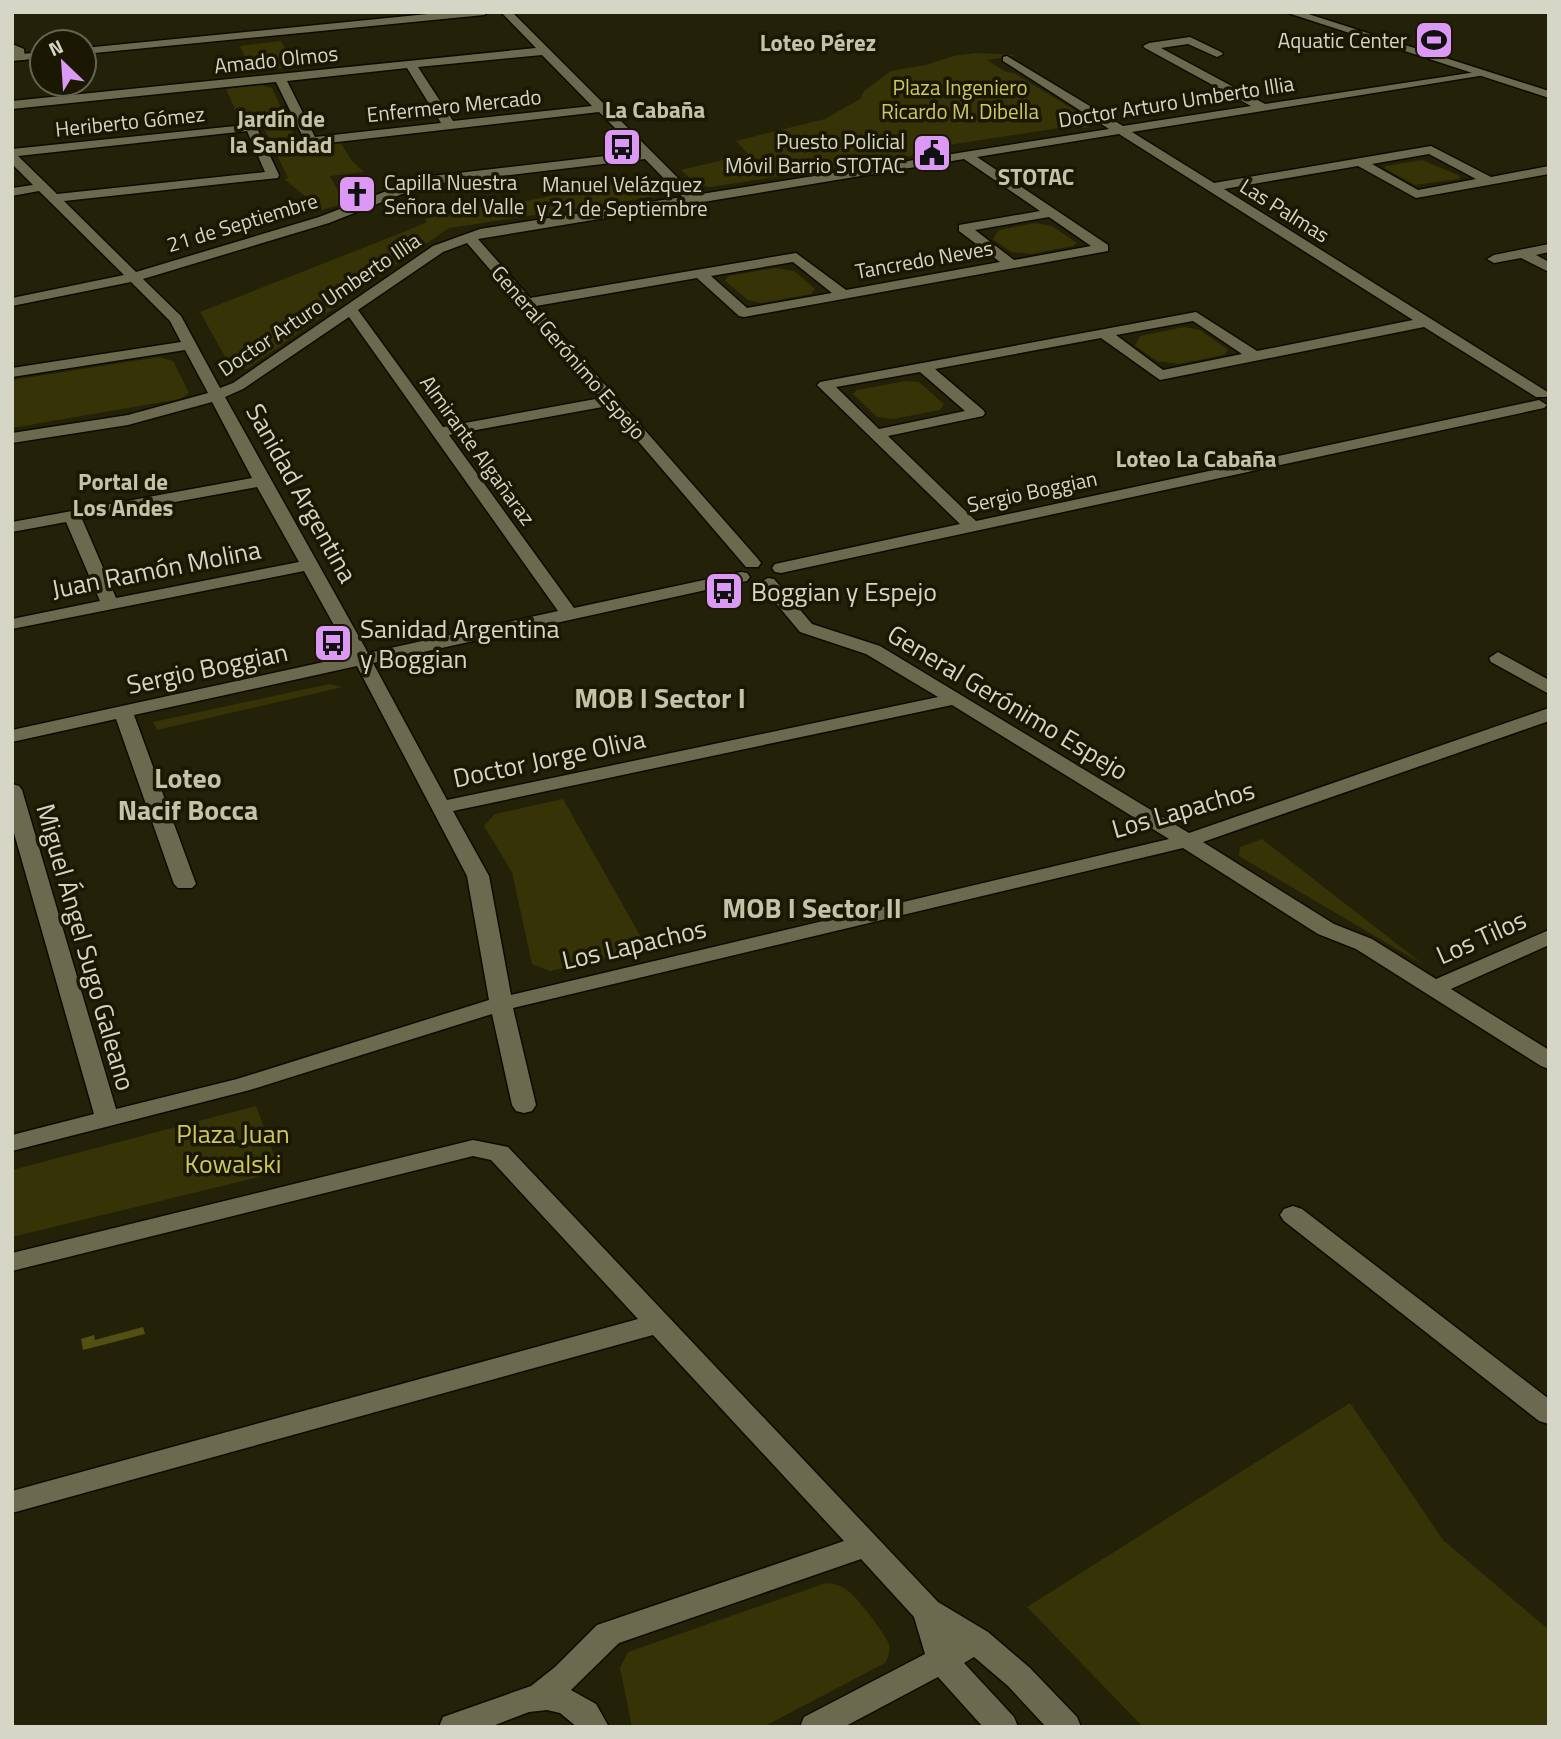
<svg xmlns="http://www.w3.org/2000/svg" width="1561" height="1739" viewBox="0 0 1561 1739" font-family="'Titillium Web',sans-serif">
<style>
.green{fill:#363306}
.water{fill:#535014}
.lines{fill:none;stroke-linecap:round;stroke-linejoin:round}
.street-casing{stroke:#0d0b00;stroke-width:3}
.secondary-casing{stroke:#0d0b00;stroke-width:3}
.street{fill:#6b6a4f;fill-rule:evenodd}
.secondary{fill:#6b6a4f;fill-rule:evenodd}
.labels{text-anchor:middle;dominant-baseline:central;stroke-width:7;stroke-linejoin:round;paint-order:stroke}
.far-poi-label{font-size:21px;fill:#d6d6c7;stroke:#1a1802;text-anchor:end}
.far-street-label{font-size:21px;fill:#d6d6c7;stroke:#1a1802}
.far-park-label{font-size:21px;fill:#cec85e;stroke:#1a1802}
.far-neighbourhood-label{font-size:23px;font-weight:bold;fill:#c4c3a5;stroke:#1a1802}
.street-label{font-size:26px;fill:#d6d6c7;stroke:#1a1802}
.poi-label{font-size:26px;fill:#d6d6c7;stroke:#1a1802;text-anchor:start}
.park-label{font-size:26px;fill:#cec85e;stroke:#1a1802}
.neighbourhood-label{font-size:28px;font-weight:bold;fill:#c4c3a5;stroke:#1a1802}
</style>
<rect width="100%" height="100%" fill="#232209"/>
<path class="green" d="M 281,41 L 294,67 L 251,71 L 240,46 Z
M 976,53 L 1017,55 L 987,60 L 1006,72 L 1014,73 L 1094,122 L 1088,128 L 1066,127 L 916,150 L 911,156 L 711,187 L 697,185 L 681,170 L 748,154 L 736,141 L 825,119 L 860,99 L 864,91 L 891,71 L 926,65 L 953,56 Z
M 261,85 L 272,88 L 299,146 L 340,142 L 352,161 L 364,172 L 330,176 L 345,203 L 322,210 L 284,179 L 288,178 L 261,122 L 242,124 L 226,89 Z
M 1422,160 L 1460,176 L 1459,179 L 1415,185 L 1384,168 L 1386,166 Z
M 647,177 L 662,192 L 658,196 L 449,228 L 247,369 L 232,369 L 200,312 L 406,231 L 427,222 L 425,219 L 468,208 L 516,203 Z
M 1035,223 L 1052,226 L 1077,243 L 1073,246 L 1031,254 L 1011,252 L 993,239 L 999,230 Z
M 775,268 L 794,271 L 815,289 L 811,294 L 762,303 L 748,300 L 725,281 L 728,276 Z
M 1184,327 L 1200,330 L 1228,350 L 1224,355 L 1178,364 L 1157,361 L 1135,346 L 1140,336 Z
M 159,357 L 173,361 L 189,393 L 180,399 L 12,428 L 12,380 Z
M 906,381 L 919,382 L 944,404 L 940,410 L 893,419 L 877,417 L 853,394 L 857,390 Z
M 329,684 L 343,687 L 157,730 L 153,722 Z
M 563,799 L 647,948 L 550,971 L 532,964 L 512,872 L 484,826 L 495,814 Z
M 1262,839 L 1424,965 L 1239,856 L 1240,847 Z
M 256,1106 L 280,1172 L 12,1237 L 12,1170 Z
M 1350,1403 L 1443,1540 L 1549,1630 L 1549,1727 L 1143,1727 L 1027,1607 Z
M 826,1583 C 834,1584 840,1585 847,1590 C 857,1597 883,1631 888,1642 C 891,1650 889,1656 885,1663 L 763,1727 L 632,1727 L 620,1668 L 628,1652 Z"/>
<path class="water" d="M 143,1327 L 145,1334 L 83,1350 L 81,1339 L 94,1335 L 95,1340 Z"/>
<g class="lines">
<defs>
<path id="street" d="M 501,12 L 512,12 L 695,195 L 1109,129 L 1003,61 L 1003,57 L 1007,56 L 1123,126 L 1251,106 L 1145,48 L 1143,46 L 1149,43 L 1190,37 L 1221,52 L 1223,54 L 1217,57 L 1188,44 L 1161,48 L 1265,104 L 1483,71 L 1483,75 L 1479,76 L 1132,132 L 1214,183 L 1431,146 L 1491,177 L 1549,166 L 1549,174 L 1416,198 L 1358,166 L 1224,189 L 1546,391 L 1549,394 L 1546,397 L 1536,397 L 1424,327 L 1160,380 L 1101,338 L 935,369 L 983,410 L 985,413 L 983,416 L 888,436 L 976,521 L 1539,400 L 1547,405 L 1544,408 L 781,573 L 775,572 L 772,568 L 775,564 L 960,524 L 820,388 L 817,385 L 820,382 L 1196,312 L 1257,351 L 1413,320 L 1119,134 L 977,157 L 1108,245 L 1108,251 L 744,317 L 739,316 L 697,278 L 536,306 L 758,559 L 761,563 L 758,567 L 746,567 L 608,406 L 449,435 L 574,608 L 741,572 L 747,573 L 750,577 L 747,581 L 373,663 L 447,800 L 938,697 L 866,654 L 800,632 L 759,583 L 768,578 L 774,579 L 812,624 L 880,646 L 1189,833 L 1549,708 L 1549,721 L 1203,842 L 1334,924 L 1372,939 L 1436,979 L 1549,930 L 1549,945 L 1451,989 L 1549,1050 L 1549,1069 L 1541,1066 L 1356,949 L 1318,934 L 1183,848 L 513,1008 L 536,1105 L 532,1111 L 524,1113 L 516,1111 L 512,1105 L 492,1014 L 250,1090 L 12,1151 L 12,1135 L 94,1114 L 12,826 L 12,784 L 19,786 L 22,790 L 116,1109 L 237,1079 L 489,1000 L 467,876 L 357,666 L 134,715 L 196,884 L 192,888 L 178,888 L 174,884 L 116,719 L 12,742 L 12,730 L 351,656 L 304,571 L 12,629 L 12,619 L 100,601 L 66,522 L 12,532 L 12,522 L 252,478 L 212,402 L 128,425 L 12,443 L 12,433 L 128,415 L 208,393 L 185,350 L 12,377 L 12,368 L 181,342 L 170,321 L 131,282 L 12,306 L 12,298 L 124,275 L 39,191 L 12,196 L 12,188 L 33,185 L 12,164 L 12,149 L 255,124 L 279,175 L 278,178 L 64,201 L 136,272 L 319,217 L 423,177 L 639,152 L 599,112 L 311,145 L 305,141 L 276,82 L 12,109 L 12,101 L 536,48 ZM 542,55 L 592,106 L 453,121 L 418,67 ZM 407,68 L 441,123 L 315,137 L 287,81 ZM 247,131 L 265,172 L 57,194 L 18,156 ZM 1429,154 L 1476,179 L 1418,190 L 1372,164 ZM 645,159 L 682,197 L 480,229 L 433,246 L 233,383 L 220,388 L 181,316 L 143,279 L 329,223 L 425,185 ZM 964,159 L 1040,211 L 959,225 L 959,231 L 1000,262 L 846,290 L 796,253 L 530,298 L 478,239 ZM 1049,217 L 1091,246 L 1014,260 L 975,230 ZM 467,243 L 601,398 L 443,427 L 358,310 L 443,252 ZM 793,262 L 832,293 L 747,308 L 711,276 ZM 349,317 L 558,611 L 368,653 L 225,397 L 243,389 ZM 1193,321 L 1242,354 L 1163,370 L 1116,335 ZM 920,372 L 965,411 L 879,429 L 836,387 ZM 257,487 L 299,562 L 116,598 L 82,519 ZM 952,705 L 1169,839 L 511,995 L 489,876 L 453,811 Z
M 12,44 L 24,49 L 25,60 L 17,60 L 12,52 Z
M 1549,244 L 1549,252 L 1536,255 L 1549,262 L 1549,272 L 1521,258 L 1494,263 L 1487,259 L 1494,255 Z
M 1498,652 L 1549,680 L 1549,694 L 1491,662 L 1489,658 Z
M 473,1140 L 508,1147 L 938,1602 L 988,1632 L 1030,1668 L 1077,1717 L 1081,1727 L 1046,1727 L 1008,1686 L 974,1657 L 964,1663 L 1014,1717 L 1018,1727 L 983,1727 L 938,1677 L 844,1727 L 800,1727 L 804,1717 L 925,1654 L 914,1617 L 861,1559 L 619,1643 L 571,1690 L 596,1704 L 609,1727 L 577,1727 L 560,1713 L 547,1710 L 529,1712 L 490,1727 L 439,1727 L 443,1717 L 531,1686 L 555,1667 L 597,1625 L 844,1541 L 653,1335 L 12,1513 L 12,1491 L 638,1319 L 491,1160 L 473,1156 L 12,1271 L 12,1253 Z
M 1293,1206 L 1302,1209 L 1549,1399 L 1549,1424 L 1539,1421 L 1284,1221 L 1280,1215 L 1284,1209 Z"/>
<path id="secondary" d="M 448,12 L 489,12 L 484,15 L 84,54 L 84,48 Z
M 1285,12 L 1302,12 L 1549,91 L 1549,98 Z
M 42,52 L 42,58 L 12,61 L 12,55 Z"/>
</defs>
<use href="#street" class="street-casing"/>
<use href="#secondary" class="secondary-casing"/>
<use href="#street" class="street"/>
<use href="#secondary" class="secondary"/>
</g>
<defs>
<symbol id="stadium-square" viewBox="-11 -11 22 22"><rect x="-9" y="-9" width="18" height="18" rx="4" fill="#db99f5" stroke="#1a1802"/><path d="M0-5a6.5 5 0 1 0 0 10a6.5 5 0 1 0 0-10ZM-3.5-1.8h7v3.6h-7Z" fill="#111"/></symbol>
<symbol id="bus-square" viewBox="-11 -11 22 22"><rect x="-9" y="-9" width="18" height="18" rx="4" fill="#db99f5" stroke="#1a1802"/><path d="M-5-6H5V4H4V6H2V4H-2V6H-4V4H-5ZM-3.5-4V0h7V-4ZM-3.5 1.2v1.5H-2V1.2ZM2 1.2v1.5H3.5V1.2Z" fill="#111"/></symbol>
<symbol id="civic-square" viewBox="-11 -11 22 22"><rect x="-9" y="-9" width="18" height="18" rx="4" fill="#db99f5" stroke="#1a1802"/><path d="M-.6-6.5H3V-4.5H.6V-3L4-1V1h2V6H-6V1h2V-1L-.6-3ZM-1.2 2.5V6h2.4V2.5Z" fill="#111"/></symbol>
<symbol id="church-square" viewBox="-11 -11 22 22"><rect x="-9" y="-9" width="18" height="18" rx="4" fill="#db99f5" stroke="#1a1802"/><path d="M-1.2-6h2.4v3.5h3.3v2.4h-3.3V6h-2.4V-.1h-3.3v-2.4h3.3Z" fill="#111"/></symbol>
</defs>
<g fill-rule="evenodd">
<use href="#stadium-square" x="1412" y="18" width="44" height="44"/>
<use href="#bus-square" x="600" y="125" width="44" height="44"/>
<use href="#civic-square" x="910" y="131" width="44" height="44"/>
<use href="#church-square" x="335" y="172" width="44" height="44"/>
<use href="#bus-square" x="702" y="569" width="44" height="44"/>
<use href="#bus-square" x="311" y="621" width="44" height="44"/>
</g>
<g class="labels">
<g class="far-poi-label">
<text x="1407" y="40">Aquatic Center</text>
<text x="905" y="141">Puesto Policial<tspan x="905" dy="24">Móvil Barrio STOTAC</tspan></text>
<text x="384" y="182" text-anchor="start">Capilla Nuestra<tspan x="384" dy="24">Señora del Valle</tspan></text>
<text x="622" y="184" text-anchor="middle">Manuel Velázquez<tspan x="622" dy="24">y 21 de Septiembre</tspan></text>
</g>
<g class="far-street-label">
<text transform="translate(276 59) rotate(-6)">Amado Olmos</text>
<text transform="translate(1176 101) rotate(-9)">Doctor Arturo Umberto Illia</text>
<text transform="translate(454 105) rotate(-6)">Enfermero Mercado</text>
<text transform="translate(130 121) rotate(-6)">Heriberto Gómez</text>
<text transform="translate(1285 210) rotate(32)">Las Palmas</text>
<text transform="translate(242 222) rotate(-17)">21 de Septiembre</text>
<text transform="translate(924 259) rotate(-10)">Tancredo Neves</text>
<text transform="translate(319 304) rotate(-34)">Doctor Arturo Umberto Illia</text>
<text transform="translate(569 352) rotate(49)">General Gerónimo Espejo</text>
<text transform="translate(478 450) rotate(54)">Almirante Algañaraz</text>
<text transform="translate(1032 491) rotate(-12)">Sergio Boggian</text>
</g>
<g class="far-park-label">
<text x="960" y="87">Plaza Ingeniero<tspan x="960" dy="24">Ricardo M. Dibella</tspan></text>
</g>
<g class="far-neighbourhood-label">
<text x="818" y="42">Loteo Pérez</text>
<text x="655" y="109">La Cabaña</text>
<text x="281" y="118">Jardín de<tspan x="281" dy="26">la Sanidad</tspan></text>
<text x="1036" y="176">STOTAC</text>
<text x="1196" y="458">Loteo La Cabaña</text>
<text x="123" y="481">Portal de<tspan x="123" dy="26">Los Andes</tspan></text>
</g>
<g class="street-label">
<text transform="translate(302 493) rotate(61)">Sanidad Argentina</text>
<text transform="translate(156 569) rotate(-11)">Juan Ramón Molina</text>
<text transform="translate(207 668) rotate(-12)">Sergio Boggian</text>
<text transform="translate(1008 702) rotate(31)">General Gerónimo Espejo</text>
<text transform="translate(549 758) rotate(-12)">Doctor Jorge Oliva</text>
<text transform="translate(1183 809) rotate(-16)">Los Lapachos</text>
<text transform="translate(1481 937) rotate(-24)">Los Tilos</text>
<text transform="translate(634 944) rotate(-13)">Los Lapachos</text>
<text transform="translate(86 947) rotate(74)">Miguel Ángel Sugo Galeano</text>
</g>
<g class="poi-label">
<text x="751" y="591">Boggian y Espejo</text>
<text x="360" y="628">Sanidad Argentina<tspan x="360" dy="30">y Boggian</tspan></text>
</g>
<g class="park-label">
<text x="233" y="1133">Plaza Juan<tspan x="233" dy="30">Kowalski</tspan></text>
</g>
<g class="neighbourhood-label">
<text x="660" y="697">MOB I Sector I</text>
<text x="188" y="777">Loteo<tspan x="188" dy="32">Nacif Bocca</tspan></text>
<text x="812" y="907">MOB I Sector II</text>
</g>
</g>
<rect width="1561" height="1739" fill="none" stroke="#d6d6c7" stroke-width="28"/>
<g transform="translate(63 63) rotate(335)"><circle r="33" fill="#1a1802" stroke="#656451" stroke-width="2"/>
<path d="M0-5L12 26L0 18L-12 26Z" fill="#db99f5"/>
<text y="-10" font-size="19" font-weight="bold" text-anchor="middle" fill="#d6d6c7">N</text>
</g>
</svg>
